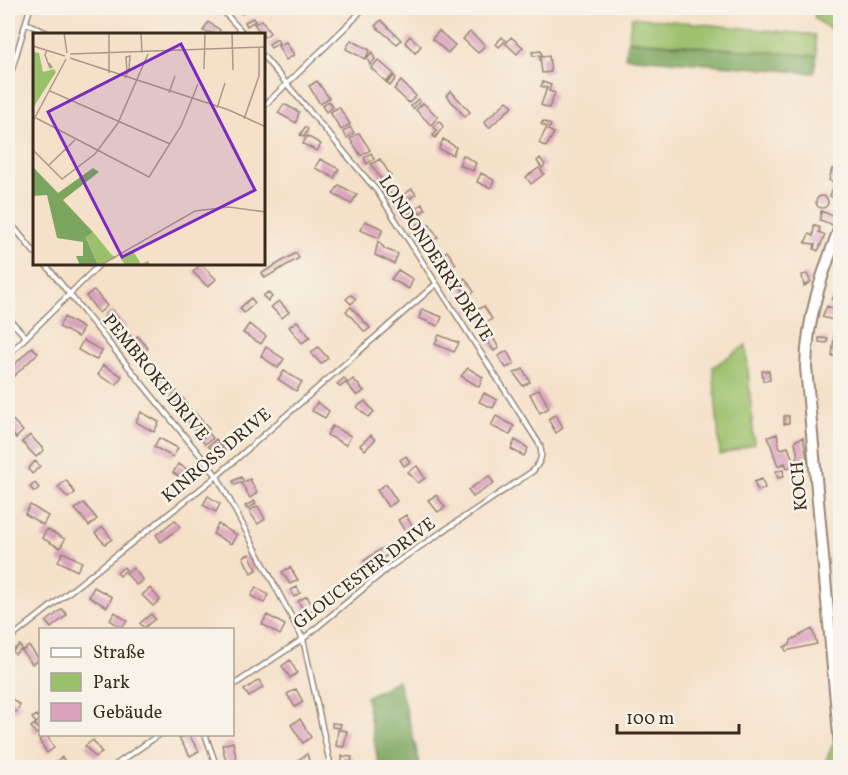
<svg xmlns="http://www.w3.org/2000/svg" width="848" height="775" viewBox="0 0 848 775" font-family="Vollkorn,serif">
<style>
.green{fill:#9bc06b;stroke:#6b7544;stroke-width:1.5}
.forest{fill:#7ca65f;stroke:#5c683e;stroke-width:1.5}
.building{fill:#daa2bd}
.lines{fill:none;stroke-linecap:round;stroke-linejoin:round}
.lane-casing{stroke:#988674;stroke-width:7}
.secondary-casing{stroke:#988674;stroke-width:14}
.lane{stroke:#fff;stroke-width:4}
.secondary{stroke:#fff;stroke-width:10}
.labels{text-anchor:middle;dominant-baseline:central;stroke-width:5;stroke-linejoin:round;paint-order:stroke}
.street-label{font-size:18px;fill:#3b2a1e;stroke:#f7f3e8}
.inset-road{fill:none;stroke:#ab9885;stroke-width:1.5}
.view{fill:#7b2cbf;fill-opacity:0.15;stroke:#7b2cbf;stroke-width:3}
.inset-edge{fill:none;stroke:#3b2a1e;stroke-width:3}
</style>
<rect width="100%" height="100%" fill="#f7f3e8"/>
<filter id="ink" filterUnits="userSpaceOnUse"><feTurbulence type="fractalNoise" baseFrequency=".0167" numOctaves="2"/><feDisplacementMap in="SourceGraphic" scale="12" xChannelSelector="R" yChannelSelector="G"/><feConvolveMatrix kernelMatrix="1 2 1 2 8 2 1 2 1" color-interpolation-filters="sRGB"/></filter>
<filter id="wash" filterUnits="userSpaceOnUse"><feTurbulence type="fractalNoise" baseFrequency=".008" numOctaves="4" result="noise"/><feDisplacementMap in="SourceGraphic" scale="24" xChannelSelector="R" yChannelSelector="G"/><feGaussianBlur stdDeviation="1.35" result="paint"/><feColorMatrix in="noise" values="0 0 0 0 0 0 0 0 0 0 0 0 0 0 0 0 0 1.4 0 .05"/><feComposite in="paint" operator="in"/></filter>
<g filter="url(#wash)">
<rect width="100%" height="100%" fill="#f5e1c9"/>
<path class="green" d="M 814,8 L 840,8 L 840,35 L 815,19 Z
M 632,17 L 815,35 L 817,56 L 628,40 Z
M 746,345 L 754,444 L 720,455 L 713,367 Z
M 836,737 L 836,767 L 823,767 Z"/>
<path class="forest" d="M 628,41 L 817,56 L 814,73 L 625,57 Z
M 398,680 L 421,767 L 379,767 L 366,697 Z"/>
<g id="blocks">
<path class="building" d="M 238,8 L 248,8 L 249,9 L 242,14 Z
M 253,18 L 255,21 L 247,26 L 245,22 Z
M 262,20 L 270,33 L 264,37 L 254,24 Z
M 381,20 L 401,40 L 397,44 L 375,26 Z
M 208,22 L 220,30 L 218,34 L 203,31 Z
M 439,31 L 455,45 L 448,53 L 432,39 Z
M 470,32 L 485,45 L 478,53 L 463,39 Z
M 410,36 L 421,46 L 415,53 L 405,42 Z
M 502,37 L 507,42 L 511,37 L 523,47 L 517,54 L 504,42 L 499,47 L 496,44 Z
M 277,39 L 279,43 L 271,48 L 269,44 Z
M 351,40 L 370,50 L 365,59 L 346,49 Z
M 286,42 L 294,55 L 286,60 L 278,46 Z
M 541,51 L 542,55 L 533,56 L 532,52 Z
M 372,52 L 375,59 L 370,65 L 367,58 Z
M 549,56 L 551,72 L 542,73 L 540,57 Z
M 378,60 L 394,74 L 386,82 L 371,68 Z
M 394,76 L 396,78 L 390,86 L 387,83 Z
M 317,81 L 329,98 L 320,104 L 309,86 Z
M 401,81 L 416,96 L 409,103 L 394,89 Z
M 543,82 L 551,85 L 549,91 L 555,93 L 549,108 L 541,105 L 547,88 L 541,86 Z
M 451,91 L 470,112 L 465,117 L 446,95 Z
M 418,99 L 420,101 L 413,109 L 411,106 Z
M 329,101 L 333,107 L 326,112 L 322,106 Z
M 507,101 L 513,106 L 489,128 L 484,122 Z
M 423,103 L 438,117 L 431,125 L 416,110 Z
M 284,104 L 299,112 L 296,123 L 278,113 Z
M 339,107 L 350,124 L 341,130 L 330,112 Z
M 440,121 L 443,127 L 435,138 L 433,135 L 437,131 L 433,126 Z
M 543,121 L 551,125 L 548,130 L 554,133 L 546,147 L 539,143 L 547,127 L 541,124 Z
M 305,127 L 308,129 L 304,137 L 300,135 Z
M 350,127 L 354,133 L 347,138 L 343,132 Z
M 359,133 L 370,150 L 361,156 L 350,139 Z
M 307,136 L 321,144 L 317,151 L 303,144 Z
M 443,139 L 456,147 L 453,155 L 439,149 Z
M 371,153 L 374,159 L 367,164 L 364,158 Z
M 463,155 L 476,163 L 473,171 L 459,165 Z
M 540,158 L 545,165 L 542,168 L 537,161 Z
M 320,159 L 339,169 L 334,178 L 315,168 Z
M 380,159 L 391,176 L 383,182 L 371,164 Z
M 840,166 L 840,177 L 838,176 L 835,183 L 829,180 L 832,169 L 838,171 Z
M 539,168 L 544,174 L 531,184 L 526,177 Z
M 481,173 L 494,180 L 491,188 L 477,182 Z
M 339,185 L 357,195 L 351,204 L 333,194 Z
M 394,186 L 401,196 L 412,189 L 416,194 L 405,202 L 412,212 L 405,216 L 387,190 Z
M 834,186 L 840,188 L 838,200 L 830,196 Z
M816 202a6 6 0 1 1 12 0a6 6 0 1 1-12 0Z
M 422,204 L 426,209 L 420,213 L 417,207 Z
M 821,211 L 836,217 L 833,225 L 820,220 Z
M 365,221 L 383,229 L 379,238 L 360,230 Z
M 421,222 L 424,227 L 429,224 L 438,237 L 431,242 L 421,227 L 415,231 L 413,227 Z
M 814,225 L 820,228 L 819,232 L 825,235 L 818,251 L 814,249 L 815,244 L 805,243 L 809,234 L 813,236 Z
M 378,241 L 385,249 L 398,254 L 394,264 L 375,255 Z
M 438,249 L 441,253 L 433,258 L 431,254 Z
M 447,251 L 456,264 L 449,269 L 440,256 Z
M 296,253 L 299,258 L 265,278 L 262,273 Z
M 201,264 L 216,279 L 208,287 L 193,272 Z
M 398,270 L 413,279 L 409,289 L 391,279 Z
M 807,274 L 811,282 L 804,286 L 802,275 Z
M 456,276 L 460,282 L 465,278 L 474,292 L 467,296 L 457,281 L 451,285 L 449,282 Z
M 838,285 L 840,286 L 840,322 L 822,317 L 827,306 L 834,309 L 837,302 L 832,300 Z
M 94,290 L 107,306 L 99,313 L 86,296 Z
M 268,292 L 272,297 L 268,301 L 263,296 Z
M 351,295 L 356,299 L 351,304 L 346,299 Z
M 251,298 L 255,303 L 244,313 L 240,308 Z
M 279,301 L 289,312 L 282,318 L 271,307 Z
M 475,304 L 477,308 L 469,313 L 467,309 Z
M 484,306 L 492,319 L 485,324 L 477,310 Z
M 351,307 L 370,328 L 365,332 L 346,311 Z
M 422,309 L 442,317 L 438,326 L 419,318 Z
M 112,311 L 126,327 L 118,334 L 104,317 Z
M 64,317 L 83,328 L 78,337 L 59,327 Z
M 297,321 L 310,337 L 302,343 L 289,327 Z
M 249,324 L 266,336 L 261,344 L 243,333 Z
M 835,327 L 840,327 L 840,357 L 832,356 Z
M 129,335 L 132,338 L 125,344 L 122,341 Z
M 439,335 L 459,343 L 454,352 L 435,344 Z
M 138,336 L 148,348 L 141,354 L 132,341 Z
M 492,336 L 499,348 L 494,351 L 486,340 Z
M 819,338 L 828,339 L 827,343 L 819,342 Z
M 83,340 L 102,351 L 96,360 L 78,350 Z
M 32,347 L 38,353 L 12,378 L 8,371 Z
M 266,347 L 284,359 L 278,368 L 261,356 Z
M 318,347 L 328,358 L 321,364 L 311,353 Z
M 507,351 L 514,364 L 506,368 L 498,356 Z
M 103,365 L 122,376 L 116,385 L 98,375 Z
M 468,368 L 483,377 L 479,387 L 461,376 Z
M 523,369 L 530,382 L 523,386 L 514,373 Z
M 154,370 L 163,381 L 158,385 L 149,374 Z
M 284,371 L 302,382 L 296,391 L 278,379 Z
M 762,371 L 769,371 L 770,380 L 763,381 Z
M 344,378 L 347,382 L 340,387 L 337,384 Z
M 353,379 L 364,391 L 357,396 L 347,384 Z
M 539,389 L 549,408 L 540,413 L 530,394 Z
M 177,391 L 187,403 L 180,408 L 170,398 Z
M 484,393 L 497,400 L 493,408 L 479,402 Z
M 365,401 L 374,412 L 368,417 L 357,407 Z
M 317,402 L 329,411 L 325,418 L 312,411 Z
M 190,409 L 192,412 L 184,418 L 182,415 Z
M 141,412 L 159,422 L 154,432 L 136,422 Z
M 195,413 L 209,429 L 200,436 L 187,419 Z
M 556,414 L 563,428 L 556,433 L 548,419 Z
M 9,416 L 23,431 L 16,438 L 8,427 Z
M 496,416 L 514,426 L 510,435 L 491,426 Z
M 784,416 L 789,416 L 789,423 L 784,424 Z
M 332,426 L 351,436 L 346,445 L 327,435 Z
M 208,432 L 213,438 L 205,444 L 201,439 Z
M 777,434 L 780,449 L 788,447 L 793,460 L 798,458 L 795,441 L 803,437 L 808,463 L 787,468 L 785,463 L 778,466 L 768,437 Z
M 30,435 L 44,450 L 36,457 L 22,442 Z
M 371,435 L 375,440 L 365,450 L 360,445 Z
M 159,438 L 178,448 L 173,457 L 154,447 Z
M 216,439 L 225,451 L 219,456 L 208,446 Z
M 515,440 L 528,448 L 524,456 L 511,449 Z
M 406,456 L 410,462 L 404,466 L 400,460 Z
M 35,461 L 40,466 L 32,474 L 28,469 Z
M 178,464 L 196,474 L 191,483 L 173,473 Z
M 417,466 L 425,478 L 418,483 L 408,472 Z
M 783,470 L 784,477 L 778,478 L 776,471 Z
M 489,476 L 494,483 L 473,497 L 468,490 Z
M 241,477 L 244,482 L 250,479 L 257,493 L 250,498 L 241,482 L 235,485 L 233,481 Z
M 762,479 L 765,488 L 758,491 L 754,482 Z
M 66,480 L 75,493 L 68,498 L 58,487 Z
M 35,483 L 39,488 L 34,492 L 30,487 Z
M 386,484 L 397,501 L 388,507 L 377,490 Z
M 436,495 L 445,507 L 438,512 L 428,500 Z
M 208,496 L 220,504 L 216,512 L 203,505 Z
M 254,501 L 256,504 L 247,509 L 245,506 Z
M 84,503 L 97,519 L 89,526 L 75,509 Z
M 30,505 L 48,516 L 43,525 L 25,514 Z
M 258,506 L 265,519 L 258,524 L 249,511 Z
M 406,515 L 413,528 L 406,533 L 398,520 Z
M 175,520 L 180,527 L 161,542 L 156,535 Z
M 218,524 L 237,535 L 231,544 L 213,534 Z
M 103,527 L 112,539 L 105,544 L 95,533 Z
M 47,529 L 65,539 L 60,548 L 42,538 Z
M 384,547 L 389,554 L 369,567 L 364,561 Z
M 63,552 L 82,562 L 77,571 L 58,561 Z
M 249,554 L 257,570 L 251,573 L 243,557 Z
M 124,567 L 126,570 L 120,576 L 117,573 Z
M 290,567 L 298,580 L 290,584 L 282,572 Z
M 133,568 L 143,580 L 136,585 L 126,573 Z
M 94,587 L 112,597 L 107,607 L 89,597 Z
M 256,587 L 268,595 L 264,603 L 251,596 Z
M 297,587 L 300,593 L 294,597 L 291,590 Z
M 150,588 L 160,600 L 153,606 L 142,595 Z
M 307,596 L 314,609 L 306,614 L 298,601 Z
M 62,609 L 67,615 L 51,628 L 46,622 Z
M 115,612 L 127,621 L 122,628 L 110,620 Z
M 151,614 L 155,619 L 144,628 L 140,623 Z
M 267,615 L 285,625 L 280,635 L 262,624 Z
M 812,629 L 817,644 L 786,651 L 784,647 L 790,645 L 791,640 Z
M 20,645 L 22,649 L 15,654 L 12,651 Z
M 29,646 L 39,659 L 32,664 L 22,651 Z
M 290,660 L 297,673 L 290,678 L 282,666 Z
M 259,680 L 263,687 L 249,697 L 244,690 Z
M 296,689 L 303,702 L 295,707 L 287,694 Z
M 8,696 L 20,705 L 16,712 L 8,707 Z
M 37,715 L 40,720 L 36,723 L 32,718 Z
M 300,719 L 311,737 L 303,743 L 291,725 Z
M 332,723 L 341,724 L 340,728 L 332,727 Z
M 35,724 L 40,731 L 36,734 L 31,727 Z
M 338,730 L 347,731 L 344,747 L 336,746 Z
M 47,735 L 54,748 L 47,753 L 39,740 Z
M 186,735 L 189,735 L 199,751 L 190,756 L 179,738 Z
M 93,740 L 102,753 L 95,757 L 85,746 Z
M 233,742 L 237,763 L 227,765 L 222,745 Z
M 307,754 L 309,761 L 314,768 L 303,768 L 298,760 Z
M 342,756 L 352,757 L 350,768 L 342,768 Z
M 62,757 L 68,766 L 70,768 L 57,768 L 54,763 Z"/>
</g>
</g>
<g filter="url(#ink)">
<use href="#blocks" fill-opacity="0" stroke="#988674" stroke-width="1.5"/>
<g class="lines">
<defs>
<path id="lane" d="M 224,12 L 244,34
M 26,23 L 49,34
M 8,83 L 30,8
M 264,106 L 354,19 L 363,8
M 8,220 L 34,252
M 45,264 L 217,476 L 303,639 L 331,768
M 8,318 L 26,337
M 8,355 L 100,264
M 8,640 L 217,476 L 436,284
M 232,686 L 303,639 L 388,568 L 533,471 C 541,461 543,457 540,445 L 377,191 L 264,57
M 205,734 L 217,768
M 111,768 L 160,734"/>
<path id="secondary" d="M 840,227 C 822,274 807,316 806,367 L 840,746"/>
</defs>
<use href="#lane" class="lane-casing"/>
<use href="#secondary" class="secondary-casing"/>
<use href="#lane" class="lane"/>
<use href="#secondary" class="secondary"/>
</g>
</g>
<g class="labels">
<g class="street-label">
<text transform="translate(435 259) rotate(57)">LONDONDERRY DRIVE</text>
<text transform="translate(155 378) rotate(51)">PEMBROKE DRIVE</text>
<text transform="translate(217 456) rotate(-40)">KINROSS DRIVE</text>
<text transform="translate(800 486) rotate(-95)">KOCH</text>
<text transform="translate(365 574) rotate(-37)">GLOUCESTER DRIVE</text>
</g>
</g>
<g transform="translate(33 33)">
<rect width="232" height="232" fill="#f5e1c9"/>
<path d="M 0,19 L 6,20 L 10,39 L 21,36 L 23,39 L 0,75 ZM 60,199 L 78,221 L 83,225 L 65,232 L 53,203 ZM 100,218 L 108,231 L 115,228 L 117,232 L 92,232 L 88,226 Z" fill="#9bc06b"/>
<path d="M 0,134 L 25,160 L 60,135 L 66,139 L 30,167 L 60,199 L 53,204 L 65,232 L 47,232 L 43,223 L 50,223 L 50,209 L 24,205 L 14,162 L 0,163 Z" fill="#7ca65f"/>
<path class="inset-road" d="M 31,0 L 34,20M 108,0 L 109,20M 199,0 L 200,37M 0,13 L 32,23M 14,17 L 12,22 L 17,35 L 19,34 L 16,30M 37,21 L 233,14M 37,25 L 196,77 L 233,94M 171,36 L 172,0M 76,40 L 76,0M 92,45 L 96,36 L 97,23 L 93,24 L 94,39M 17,58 L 137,111M 136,60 L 142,43M 184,75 L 192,50M 3,85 L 116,144 L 148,93 L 165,51M 211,86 L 226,43 L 226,14M 0,88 L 33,26M 0,117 L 29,146 L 62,121 L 85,90 L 115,21M 16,132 L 42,107M 68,232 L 162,178 L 196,174 L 233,179"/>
<path class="view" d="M 148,11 L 222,157 L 89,224 L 15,79 Z"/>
<rect width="232" height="232" class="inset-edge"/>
</g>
<rect width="848" height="775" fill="none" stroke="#f7f3e8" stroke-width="30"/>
<rect x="39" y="628" width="195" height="108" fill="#f7f3e8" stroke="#aca397" stroke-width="1.5"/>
<rect x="51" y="648" width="30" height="9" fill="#ffffff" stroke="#aca397" stroke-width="1.5"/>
<text x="93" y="658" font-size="18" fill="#3b2a1e">Straße</text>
<rect x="51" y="673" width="30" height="18" fill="#9bc06b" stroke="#aca397" stroke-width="1.5"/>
<text x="93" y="688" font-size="18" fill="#3b2a1e">Park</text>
<rect x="51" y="703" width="30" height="18" fill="#daa2bd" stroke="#aca397" stroke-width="1.5"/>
<text x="93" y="718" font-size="18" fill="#3b2a1e">Gebäude</text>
<path d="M617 724v9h122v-9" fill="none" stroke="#3b2a1e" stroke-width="3"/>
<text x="626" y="724" font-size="18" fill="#3b2a1e" stroke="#f7f3e8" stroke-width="4.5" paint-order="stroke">100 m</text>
</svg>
